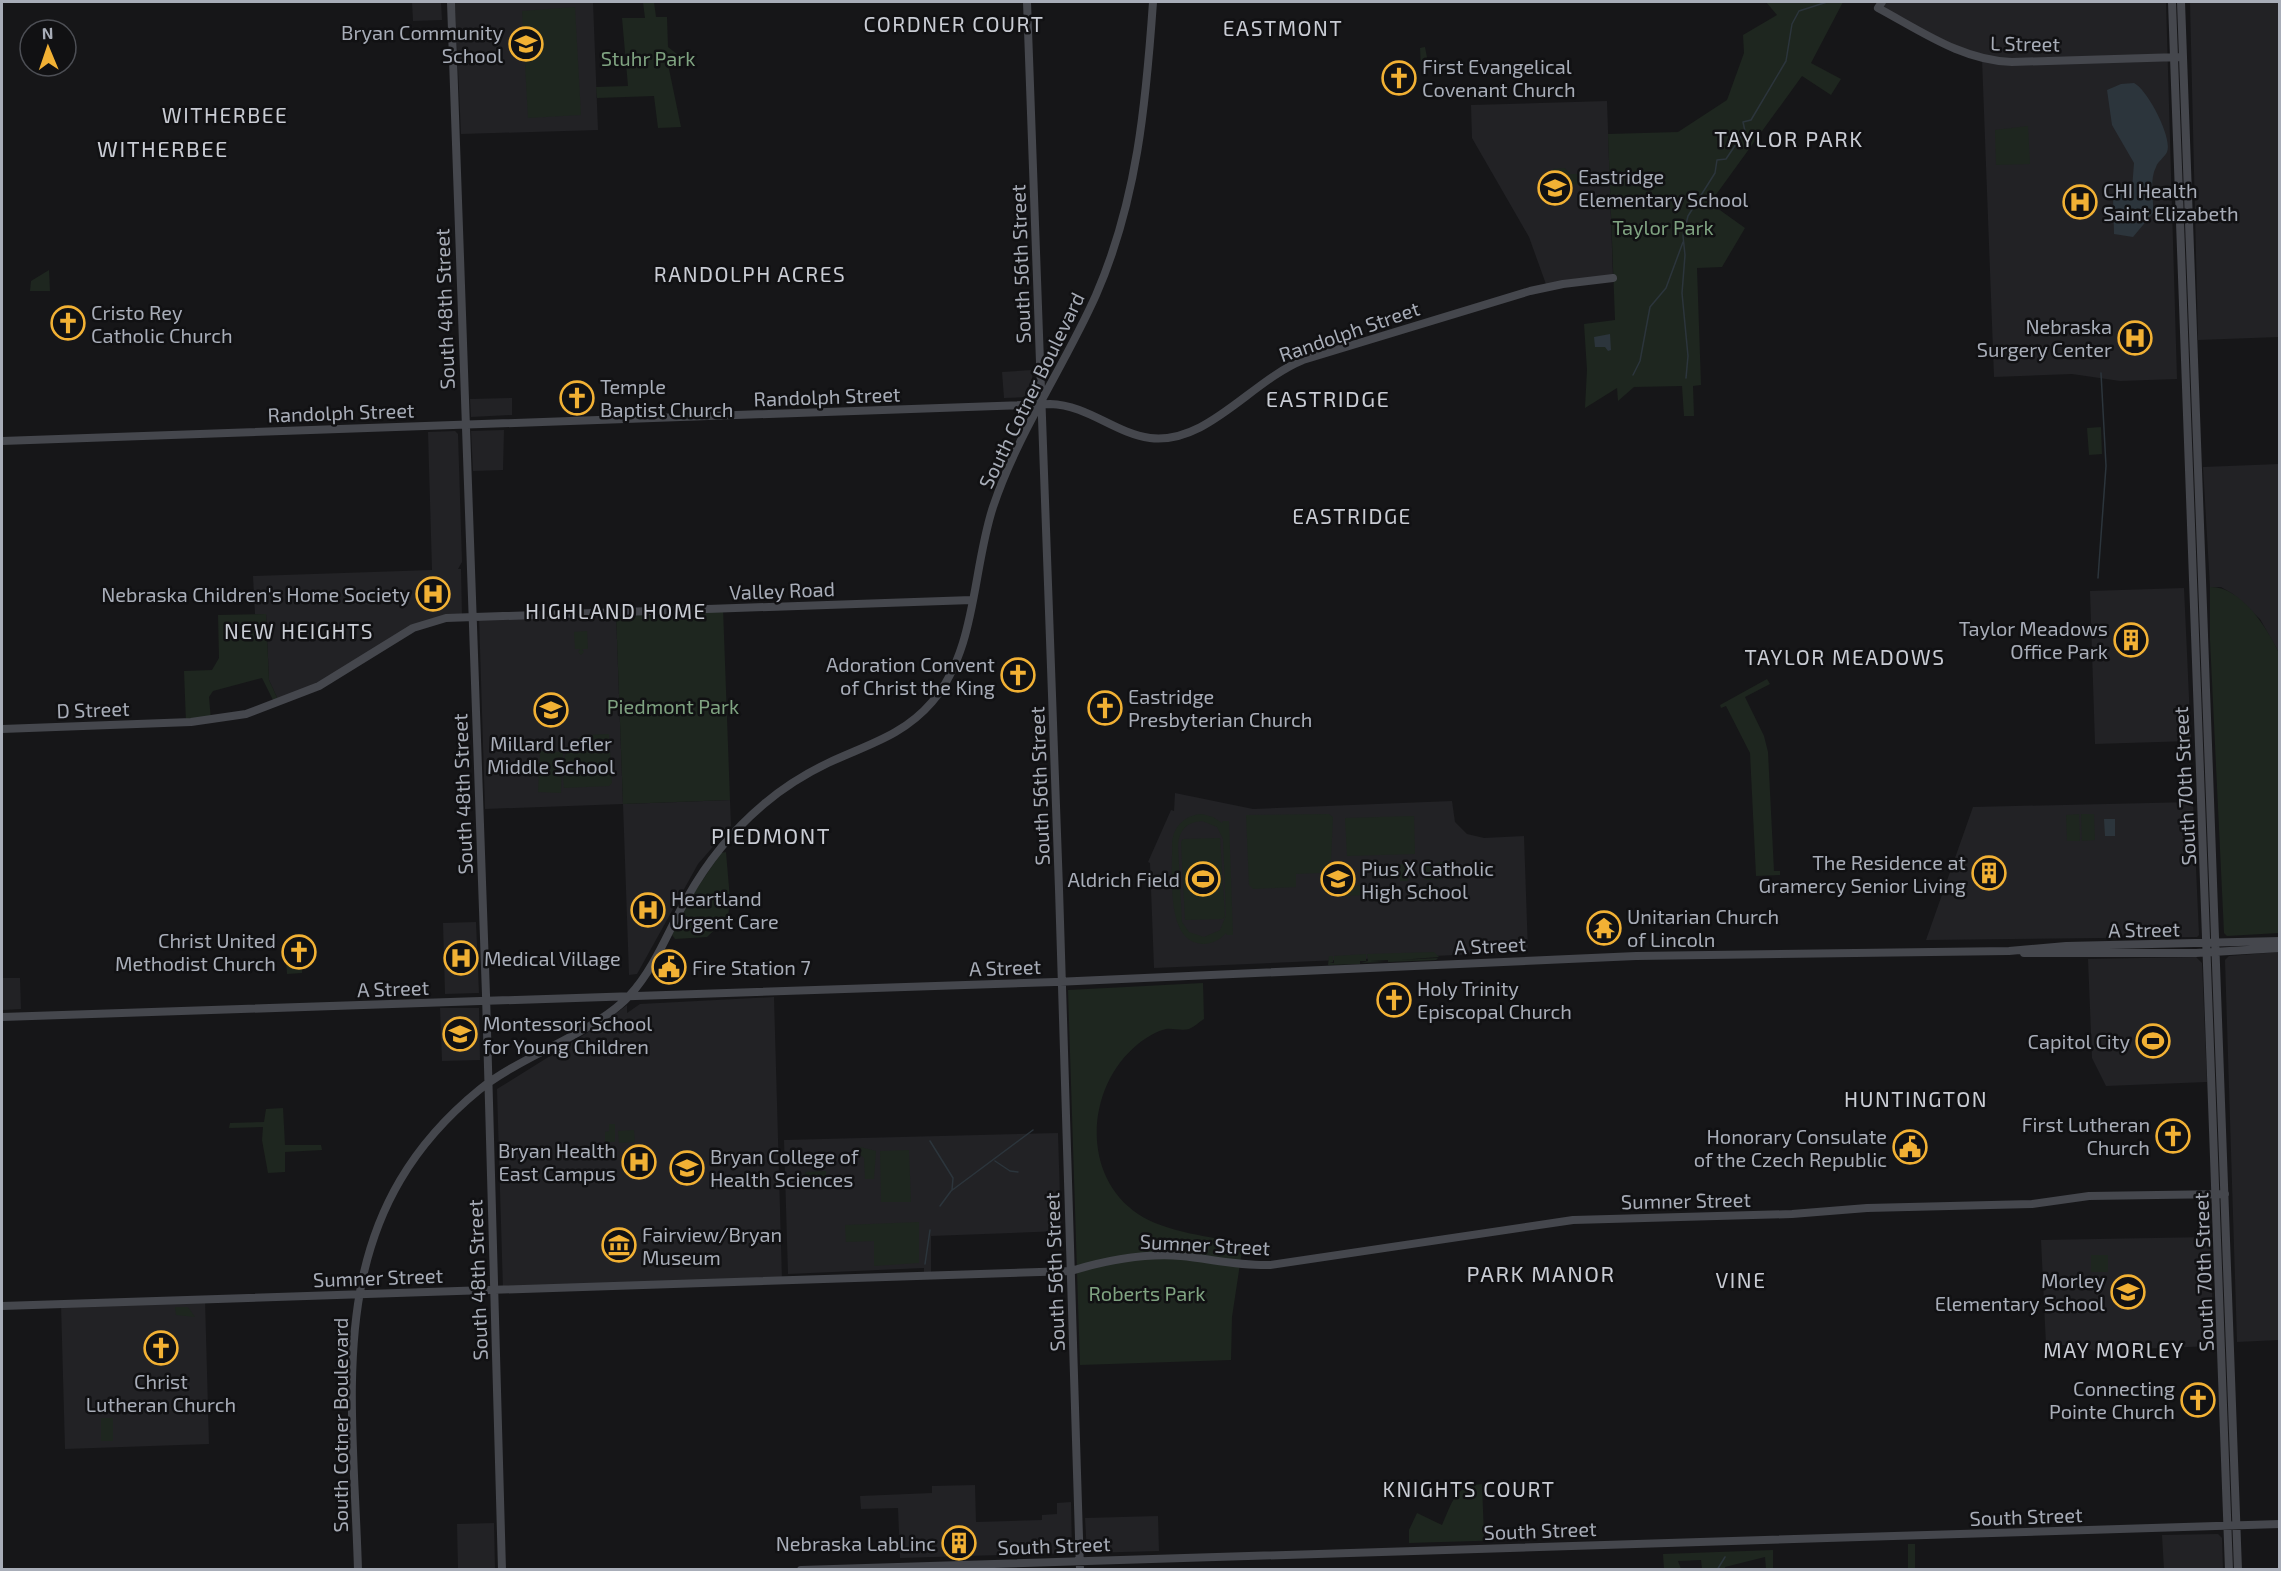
<svg xmlns="http://www.w3.org/2000/svg" width="2281" height="1571" viewBox="0 0 2281 1571" font-family="'Exo 2',sans-serif">
<style>
.built{fill:#222225}
.green{fill:#1e261f;fill-rule:evenodd}
.water{fill:#2c353c}
.lines{fill:none;stroke-linecap:round;stroke-linejoin:round}
.stream{stroke:#2c353c;stroke-width:1.5}
.secondary{stroke:#45474d;stroke-width:8}
.labels{text-anchor:middle;dominant-baseline:central;stroke-width:5;stroke-linejoin:round;paint-order:stroke}
.poi-label{font-size:20px;fill:#a8adb8;stroke:#111113;text-anchor:end}
.street-label{font-size:20px;fill:#a8adb8;stroke:#111113}
.park-label{font-size:20px;fill:#7fa381;stroke:#111113}
.neighbourhood-label{font-size:21px;letter-spacing:1.5px;fill:#c9ccd4;stroke:#111113}
.quarter-label{font-size:22px;letter-spacing:1.5px;fill:#c9ccd4;stroke:#111113}
</style>
<rect width="100%" height="100%" fill="#161618"/>
<path class="built" d="M 412,2 L 441,2 L 442,20 L 413,21 Z
M 455,2 L 593,2 L 598,130 L 461,134 Z
M 1882,2 L 2166,2 L 2177,379 L 2120,381 L 2072,374 L 1994,377 L 1982,59 L 1878,8 Z
M 2190,2 L 2279,2 L 2279,337 L 2198,340 Z
M 1607,101 L 1613,278 L 1547,287 L 1529,237 L 1472,138 L 1471,105 Z
M 1032,370 L 1033,397 L 1004,398 L 1002,372 Z
M 512,398 L 512,415 L 471,417 L 470,399 Z
M 504,430 L 503,470 L 473,471 L 471,431 Z
M 455,431 L 458,434 L 462,562 L 458,569 L 461,569 L 462,617 L 429,622 L 350,667 L 279,702 L 269,680 L 266,614 L 255,614 L 253,576 L 432,570 L 428,432 Z
M 2279,464 L 2279,653 L 2260,619 L 2233,594 L 2221,587 L 2210,587 L 2203,467 Z
M 2184,588 L 2191,741 L 2095,744 L 2090,591 Z
M 616,612 L 623,804 L 730,800 L 731,826 L 698,864 L 637,974 L 629,975 L 623,804 L 485,809 L 479,616 Z
M 1175,793 L 1253,809 L 1452,801 L 1455,822 L 1467,834 L 1484,838 L 1524,836 L 1528,952 L 1154,968 L 1150,863 L 1148,862 L 1171,810 L 1174,811 Z
M 2193,802 L 2199,935 L 2197,937 L 1926,940 L 1973,807 Z
M 476,922 L 479,993 L 445,994 L 443,923 Z
M 2279,952 L 2279,1340 L 2237,1342 L 2225,960 L 2229,956 Z
M 2196,957 L 2202,963 L 2207,1082 L 2106,1086 L 2092,1058 L 2088,959 Z
M 2,978 L 20,978 L 21,1009 L 2,1010 Z
M 774,997 L 782,1280 L 503,1290 L 497,1089 L 606,1021 L 627,1005 L 627,1013 L 640,1004 Z
M 440,1008 L 479,1008 L 480,1060 L 442,1061 Z
M 1058,1133 L 1061,1231 L 931,1236 L 931,1275 L 924,1276 L 924,1268 L 788,1274 L 784,1140 Z
M 2210,1237 L 2214,1346 L 2135,1349 L 2113,1358 L 2079,1345 L 2046,1345 L 2041,1240 Z
M 205,1299 L 209,1444 L 65,1449 L 61,1304 Z
M 975,1485 L 976,1522 L 1042,1520 L 1042,1515 L 1057,1514 L 1057,1503 L 1071,1502 L 1072,1553 L 900,1558 L 898,1508 L 861,1509 L 860,1496 L 932,1493 L 932,1486 Z
M 1158,1516 L 1159,1551 L 1087,1553 L 1085,1518 Z
M 494,1523 L 495,1569 L 458,1569 L 457,1524 Z
M 2218,1534 L 2222,1538 L 2223,1569 L 2164,1569 L 2162,1535 Z"/>
<path class="green" d="M 643,2 L 654,2 L 656,17 L 667,17 L 668,47 L 682,58 L 669,69 L 681,127 L 658,128 L 654,96 L 597,98 L 596,87 L 628,86 L 622,18 L 645,18 Z
M 1766,2 L 1843,2 L 1811,63 L 1841,79 L 1831,95 L 1802,76 L 1710,203 L 1745,228 L 1722,267 L 1697,268 L 1701,385 L 1693,386 L 1694,416 L 1684,416 L 1682,386 L 1634,387 L 1618,401 L 1617,388 L 1585,408 L 1587,370 L 1584,324 L 1615,320 L 1608,134 L 1678,132 L 1727,100 L 1744,53 L 1743,35 L 1777,15 Z
M 575,7 L 581,115 L 528,118 L 522,11 Z
M 1425,47 L 1429,68 L 1421,68 L 1420,48 Z
M 2028,126 L 2030,164 L 1996,165 L 1995,130 Z
M 1565,168 L 1570,174 L 1578,174 L 1578,185 L 1554,185 L 1553,169 Z
M 49,270 L 50,291 L 30,291 L 31,281 Z
M 2101,427 L 2102,454 L 2089,455 L 2087,428 Z
M 2210,587 C 2241,586 2268,629 2279,653 L 2279,933 L 2227,936 L 2224,933 L 2210,640 Z
M 723,608 L 730,800 L 623,804 L 616,612 Z
M 266,614 L 269,680 L 279,702 L 275,704 L 262,678 L 213,691 L 209,697 L 211,720 L 186,723 L 184,671 L 212,670 L 219,658 L 218,615 Z
M 587,631 L 588,649 L 582,649 L 584,652 L 581,655 L 578,652 L 580,649 L 575,649 L 574,632 Z
M 1767,679 L 1770,684 L 1745,697 L 1764,736 L 1768,752 L 1774,871 L 1780,871 L 1780,875 L 1756,876 L 1750,753 L 1726,706 L 1721,708 L 1720,705 Z
M 609,734 L 612,783 L 609,786 L 564,788 L 562,767 L 561,793 L 538,792 L 540,751 L 563,752 L 563,761 C 573,734 582,735 609,734 Z
M 1202,814 L 1213,817 L 1222,823 L 1223,821 L 1229,821 L 1233,935 L 1227,935 L 1226,933 C 1219,941 1209,946 1197,943 C 1165,936 1173,869 1172,842 C 1174,826 1185,815 1202,814 ZM 1202,821 L 1217,827 L 1223,839 L 1226,915 L 1220,930 L 1204,937 L 1189,932 L 1182,922 L 1178,845 C 1179,830 1187,822 1202,821 Z
M 1329,814 L 1333,817 L 1331,860 L 1320,873 L 1296,874 L 1296,887 L 1253,889 L 1249,885 L 1246,815 Z
M 2079,814 L 2080,841 L 2067,841 L 2066,815 Z
M 2081,814 L 2094,814 L 2095,840 L 2082,841 Z
M 1414,816 L 1415,854 L 1347,856 L 1345,818 Z
M 1220,838 L 1225,916 L 1223,919 L 1185,920 L 1181,842 L 1183,839 Z
M 726,852 L 730,899 L 728,917 L 707,937 L 675,939 L 672,935 L 693,894 L 721,853 Z
M 1443,862 L 1443,879 L 1435,880 L 1435,863 Z
M 1424,863 L 1432,863 L 1433,880 L 1425,880 Z
M 1400,864 L 1408,864 L 1408,881 L 1400,881 Z
M 1362,885 L 1363,895 L 1342,896 L 1344,891 L 1341,886 Z
M 1434,952 L 1439,957 L 1400,960 L 1438,958 L 1436,960 L 1388,962 L 1388,960 L 1371,961 L 1385,962 L 1361,963 L 1368,961 L 1367,954 Z
M 1366,954 L 1366,961 L 1360,961 L 1360,964 L 1328,965 L 1329,956 L 1333,956 L 1333,962 L 1330,963 L 1334,963 L 1334,956 Z
M 305,958 L 305,969 L 302,969 L 302,973 L 287,974 L 286,959 Z
M 1203,983 L 1204,1019 C 1199,1022 1194,1027 1189,1029 C 1182,1031 1173,1028 1166,1029 C 1157,1031 1145,1038 1138,1044 C 1086,1086 1080,1175 1138,1214 C 1167,1233 1210,1236 1243,1244 L 1232,1317 L 1231,1360 L 1080,1365 L 1068,990 Z
M 283,1108 L 285,1145 L 321,1145 L 322,1150 L 285,1152 L 285,1172 L 268,1173 L 262,1140 L 263,1127 L 229,1128 L 230,1123 L 264,1122 L 266,1109 Z
M 609,1124 L 615,1124 L 615,1142 L 605,1142 L 605,1132 L 609,1131 Z
M 634,1130 L 635,1142 L 619,1143 L 618,1131 Z
M 860,1147 L 876,1151 L 874,1179 L 865,1179 L 864,1158 L 856,1152 Z
M 909,1150 L 911,1202 L 881,1202 L 880,1151 Z
M 826,1171 L 826,1180 L 806,1181 L 805,1172 Z
M 919,1222 L 919,1263 L 874,1266 L 874,1241 L 846,1242 L 845,1225 Z
M 2091,1255 L 2108,1255 L 2108,1272 L 2091,1272 Z
M 175,1307 L 188,1307 L 195,1317 L 176,1315 Z
M 101,1418 L 113,1418 L 113,1441 L 101,1441 Z
M 1482,1484 L 1484,1536 L 1509,1536 L 1509,1540 L 1409,1543 L 1409,1530 L 1417,1513 L 1442,1525 C 1452,1503 1455,1485 1482,1484 Z
M 1908,1544 L 1915,1544 L 1915,1569 L 1908,1569 Z
M 1773,1550 L 1773,1569 L 1766,1569 L 1765,1557 L 1725,1567 L 1725,1569 L 1702,1569 L 1701,1560 L 1678,1561 L 1681,1569 L 1664,1569 L 1663,1554 Z"/>
<path class="water" d="M 2134,83 C 2147,89 2173,138 2167,152 C 2165,157 2158,161 2156,167 C 2149,181 2154,198 2153,213 L 2133,237 L 2114,234 L 2113,197 L 2132,189 L 2134,163 L 2112,125 L 2107,90 L 2121,84 Z
M 1610,334 L 1611,350 L 1608,351 L 1605,347 L 1595,347 L 1594,337 Z
M 2104,819 L 2115,819 L 2115,836 L 2105,836 Z"/>
<g class="lines">
<path class="stream" d="M 1633,375 L 1640,361 L 1650,307 L 1666,288 L 1683,242
M 1686,378 L 1688,356 L 1682,293 L 1685,255 L 1683,236 L 1688,216 L 1715,173 L 1717,160 L 1726,159 L 1745,131 L 1743,122 L 1751,120 L 1786,61 L 1792,24 L 1799,11 L 1827,2
M 2098,578 L 2106,466 L 2101,373
M 930,1141 L 953,1178 L 952,1190
M 995,1161 L 1010,1171 L 1018,1172
M 940,1206 L 951,1191 L 1033,1130
M 925,1264 L 930,1230
M 1717,1570 L 1725,1557"/>
<path class="secondary" d="M 451,2 L 486,995 L 502,1570
M 1027,2 L 1059,889 L 1080,1570
M 1882,2 L 1878,8 C 1921,31 1963,61 2012,62 L 2180,57
M 2172,2 L 2229,1570
M 2181,2 L 2238,1570
M 2,441 L 1050,404 C 1088,405 1114,433 1150,438 C 1207,445 1251,381 1303,360 L 1530,291 L 1563,284 L 1613,278
M 2,729 L 191,722 L 246,714 L 319,686 L 413,628 L 446,618 L 972,600
M 2024,953 L 2196,953 L 2280,948
M 2,1017 L 1055,982 L 1636,956 L 2009,951 L 2066,946 L 2280,941
M 2,1306 L 1071,1271 C 1107,1260 1143,1253 1181,1256 C 1211,1259 1240,1266 1270,1265 L 1573,1220 L 1792,1214 L 1867,1208 L 2032,1204 L 2089,1196 L 2225,1194
M 358,1570 C 353,1389 320,1220 479,1090 C 522,1055 595,1033 630,995 C 655,968 669,929 687,898 C 707,862 733,830 764,804 C 783,788 805,774 828,763 C 866,745 903,736 932,702 C 977,649 972,571 993,507 C 1018,432 1064,367 1096,295 C 1137,201 1146,103 1153,2
M 801,1570 L 2280,1524"/>
</g>
<defs>
<symbol id="school-ring" viewBox="-11 -11 22 22"><circle r="9.5" fill="#111113" stroke="#f2b134" stroke-width="1.5"/><path d="M0-5L7-2L0 1L-7-2ZM-4 1L0 2.5L4 1V4Q0 6-4 4Z" fill="#f2b134"/></symbol>
<symbol id="church-ring" viewBox="-11 -11 22 22"><circle r="9.5" fill="#111113" stroke="#f2b134" stroke-width="1.5"/><path d="M-1.2-6h2.4v3.5h3.3v2.4h-3.3V6h-2.4V-.1h-3.3v-2.4h3.3Z" fill="#f2b134"/></symbol>
<symbol id="hospital-ring" viewBox="-11 -11 22 22"><circle r="9.5" fill="#111113" stroke="#f2b134" stroke-width="1.5"/><path d="M-5-5h3v3.5h4V-5h3V5h-3V1.5h-4V5h-3Z" fill="#f2b134"/></symbol>
<symbol id="building-ring" viewBox="-11 -11 22 22"><circle r="9.5" fill="#111113" stroke="#f2b134" stroke-width="1.5"/><path d="M-4-6H4V6H1V3H-1V6H-4ZM-2.5-4.3h1.7v1.8h-1.7ZM.8-4.3h1.7v1.8H.8ZM-2.5-1h1.7V.8h-1.7ZM.8-1h1.7V.8H.8Z" fill="#f2b134"/></symbol>
<symbol id="stadium-ring" viewBox="-11 -11 22 22"><circle r="9.5" fill="#111113" stroke="#f2b134" stroke-width="1.5"/><path d="M0-5a6.5 5 0 1 0 0 10a6.5 5 0 1 0 0-10ZM-3.5-1.8h7v3.6h-7Z" fill="#f2b134"/></symbol>
<symbol id="temple-ring" viewBox="-11 -11 22 22"><circle r="9.5" fill="#111113" stroke="#f2b134" stroke-width="1.5"/><path d="M0-6L5-2H3V0L6.5 2.5H4V6H1.5V3h-3V6H-4V2.5H-6.5L-3 0V-2H-5Z" fill="#f2b134"/></symbol>
<symbol id="civic-ring" viewBox="-11 -11 22 22"><circle r="9.5" fill="#111113" stroke="#f2b134" stroke-width="1.5"/><path d="M-.6-6.5H3V-4.5H.6V-3L4-1V1h2V6H-6V1h2V-1L-.6-3ZM-1.2 2.5V6h2.4V2.5Z" fill="#f2b134"/></symbol>
<symbol id="university-ring" viewBox="-11 -11 22 22"><circle r="9.5" fill="#111113" stroke="#f2b134" stroke-width="1.5"/><path d="M0-5L7-2L0 1L-7-2ZM-4 1L0 2.5L4 1V4Q0 6-4 4Z" fill="#f2b134"/></symbol>
<symbol id="museum-ring" viewBox="-11 -11 22 22"><circle r="9.5" fill="#111113" stroke="#f2b134" stroke-width="1.5"/><path d="M0-6L6-3V-2H-6V-3ZM-5-1h2V3h-2ZM-1-1h2V3h-2ZM3-1h2V3H3ZM-6 4H6V6H-6Z" fill="#f2b134"/></symbol>
</defs>
<g fill-rule="evenodd">
<use href="#school-ring" x="507" y="25" width="38" height="38"/>
<use href="#church-ring" x="1380" y="59" width="38" height="38"/>
<use href="#school-ring" x="1536" y="169" width="38" height="38"/>
<use href="#hospital-ring" x="2061" y="183" width="38" height="38"/>
<use href="#church-ring" x="49" y="304" width="38" height="38"/>
<use href="#hospital-ring" x="2116" y="319" width="38" height="38"/>
<use href="#church-ring" x="558" y="379" width="38" height="38"/>
<use href="#hospital-ring" x="414" y="575" width="38" height="38"/>
<use href="#building-ring" x="2112" y="621" width="38" height="38"/>
<use href="#church-ring" x="999" y="656" width="38" height="38"/>
<use href="#church-ring" x="1086" y="689" width="38" height="38"/>
<use href="#school-ring" x="532" y="691" width="38" height="38"/>
<use href="#building-ring" x="1970" y="854" width="38" height="38"/>
<use href="#stadium-ring" x="1184" y="860" width="38" height="38"/>
<use href="#school-ring" x="1319" y="860" width="38" height="38"/>
<use href="#hospital-ring" x="629" y="891" width="38" height="38"/>
<use href="#temple-ring" x="1585" y="909" width="38" height="38"/>
<use href="#church-ring" x="280" y="933" width="38" height="38"/>
<use href="#hospital-ring" x="442" y="939" width="38" height="38"/>
<use href="#civic-ring" x="650" y="948" width="38" height="38"/>
<use href="#church-ring" x="1375" y="981" width="38" height="38"/>
<use href="#school-ring" x="441" y="1015" width="38" height="38"/>
<use href="#stadium-ring" x="2134" y="1022" width="38" height="38"/>
<use href="#church-ring" x="2154" y="1117" width="38" height="38"/>
<use href="#civic-ring" x="1891" y="1128" width="38" height="38"/>
<use href="#hospital-ring" x="620" y="1143" width="38" height="38"/>
<use href="#university-ring" x="668" y="1149" width="38" height="38"/>
<use href="#museum-ring" x="600" y="1226" width="38" height="38"/>
<use href="#school-ring" x="2109" y="1273" width="38" height="38"/>
<use href="#church-ring" x="142" y="1329" width="38" height="38"/>
<use href="#church-ring" x="2179" y="1381" width="38" height="38"/>
<use href="#building-ring" x="940" y="1524" width="38" height="38"/>
</g>
<g class="labels">
<g class="poi-label">
<text x="503" y="32">Bryan Community<tspan x="503" dy="23">School</tspan></text>
<text x="1422" y="66" text-anchor="start">First Evangelical<tspan x="1422" dy="23">Covenant Church</tspan></text>
<text x="1578" y="176" text-anchor="start">Eastridge<tspan x="1578" dy="23">Elementary School</tspan></text>
<text x="2103" y="190" text-anchor="start">CHI Health<tspan x="2103" dy="23">Saint Elizabeth</tspan></text>
<text x="91" y="312" text-anchor="start">Cristo Rey<tspan x="91" dy="23">Catholic Church</tspan></text>
<text x="2112" y="326">Nebraska<tspan x="2112" dy="23">Surgery Center</tspan></text>
<text x="600" y="386" text-anchor="start">Temple<tspan x="600" dy="23">Baptist Church</tspan></text>
<text x="410" y="594">Nebraska Children's Home Society</text>
<text x="2108" y="628">Taylor Meadows<tspan x="2108" dy="23">Office Park</tspan></text>
<text x="995" y="664">Adoration Convent<tspan x="995" dy="23">of Christ the King</tspan></text>
<text x="1128" y="696" text-anchor="start">Eastridge<tspan x="1128" dy="23">Presbyterian Church</tspan></text>
<text x="551" y="743" text-anchor="middle">Millard Lefler<tspan x="551" dy="23">Middle School</tspan></text>
<text x="1966" y="862">The Residence at<tspan x="1966" dy="23">Gramercy Senior Living</tspan></text>
<text x="1361" y="868" text-anchor="start">Pius X Catholic<tspan x="1361" dy="23">High School</tspan></text>
<text x="1180" y="879">Aldrich Field</text>
<text x="671" y="898" text-anchor="start">Heartland<tspan x="671" dy="23">Urgent Care</tspan></text>
<text x="1627" y="916" text-anchor="start">Unitarian Church<tspan x="1627" dy="23">of Lincoln</tspan></text>
<text x="276" y="940">Christ United<tspan x="276" dy="23">Methodist Church</tspan></text>
<text x="484" y="958" text-anchor="start">Medical Village</text>
<text x="692" y="967" text-anchor="start">Fire Station 7</text>
<text x="1417" y="988" text-anchor="start">Holy Trinity<tspan x="1417" dy="23">Episcopal Church</tspan></text>
<text x="483" y="1023" text-anchor="start">Montessori School<tspan x="483" dy="23">for Young Children</tspan></text>
<text x="2130" y="1041">Capitol City</text>
<text x="2150" y="1124">First Lutheran<tspan x="2150" dy="23">Church</tspan></text>
<text x="1887" y="1136">Honorary Consulate<tspan x="1887" dy="23">of the Czech Republic</tspan></text>
<text x="616" y="1150">Bryan Health<tspan x="616" dy="23">East Campus</tspan></text>
<text x="710" y="1156" text-anchor="start">Bryan College of<tspan x="710" dy="23">Health Sciences</tspan></text>
<text x="642" y="1234" text-anchor="start">Fairview/Bryan<tspan x="642" dy="23">Museum</tspan></text>
<text x="2105" y="1280">Morley<tspan x="2105" dy="23">Elementary School</tspan></text>
<text x="161" y="1381" text-anchor="middle">Christ<tspan x="161" dy="23">Lutheran Church</tspan></text>
<text x="2175" y="1388">Connecting<tspan x="2175" dy="23">Pointe Church</tspan></text>
<text x="936" y="1543">Nebraska LabLinc</text>
</g>
<g class="street-label">
<text transform="translate(2025 43) rotate(1)">L Street</text>
<text transform="translate(1020 264) rotate(-92)">South 56th Street</text>
<text transform="translate(444 309) rotate(-92)">South 48th Street</text>
<text transform="translate(1349 331) rotate(-19)">Randolph Street</text>
<text transform="translate(1031 390) rotate(-64)">South Cotner Boulevard</text>
<text transform="translate(827 396) rotate(-2)">Randolph Street</text>
<text transform="translate(341 412) rotate(-2)">Randolph Street</text>
<text transform="translate(782 590) rotate(-2)">Valley Road</text>
<text transform="translate(93 709) rotate(-2)">D Street</text>
<text transform="translate(1039 786) rotate(-92)">South 56th Street</text>
<text transform="translate(2184 786) rotate(-93)">South 70th Street</text>
<text transform="translate(462 794) rotate(-92)">South 48th Street</text>
<text transform="translate(2144 929) rotate(-1)">A Street</text>
<text transform="translate(1490 945) rotate(-3)">A Street</text>
<text transform="translate(1005 967) rotate(-2)">A Street</text>
<text transform="translate(393 988) rotate(-2)">A Street</text>
<text transform="translate(1686 1200) rotate(-1)">Sumner Street</text>
<text transform="translate(1205 1244) rotate(3)">Sumner Street</text>
<text transform="translate(1054 1272) rotate(-92)">South 56th Street</text>
<text transform="translate(2203 1272) rotate(-92)">South 70th Street</text>
<text transform="translate(378 1277) rotate(-2)">Sumner Street</text>
<text transform="translate(477 1280) rotate(-92)">South 48th Street</text>
<text transform="translate(340 1425) rotate(-90)">South Cotner Boulevard</text>
<text transform="translate(2026 1516) rotate(-2)">South Street</text>
<text transform="translate(1540 1530) rotate(-2)">South Street</text>
<text transform="translate(1054 1545) rotate(-2)">South Street</text>
</g>
<g class="park-label">
<text x="648" y="58">Stuhr Park</text>
<text x="1663" y="227">Taylor Park</text>
<text x="673" y="706">Piedmont Park</text>
<text x="1147" y="1293">Roberts Park</text>
</g>
<g class="neighbourhood-label">
<text x="954" y="23">CORDNER COURT</text>
<text x="1283" y="27">EASTMONT</text>
<text x="225" y="114">WITHERBEE</text>
<text x="750" y="273">RANDOLPH ACRES</text>
<text x="1352" y="515">EASTRIDGE</text>
<text x="616" y="610">HIGHLAND HOME</text>
<text x="299" y="630">NEW HEIGHTS</text>
<text x="1845" y="656">TAYLOR MEADOWS</text>
<text x="1916" y="1098">HUNTINGTON</text>
<text x="1741" y="1279">VINE</text>
<text x="2114" y="1349">MAY MORLEY</text>
<text x="1469" y="1488">KNIGHTS COURT</text>
</g>
<g class="quarter-label">
<text x="1789" y="138">TAYLOR PARK</text>
<text x="163" y="148">WITHERBEE</text>
<text x="1328" y="398">EASTRIDGE</text>
<text x="771" y="835">PIEDMONT</text>
<text x="1541" y="1273">PARK MANOR</text>
</g>
</g>
<rect width="2281" height="1571" fill="none" stroke="#a8adb8" stroke-width="6"/>
<g transform="translate(48 48) rotate(358)"><circle r="28" fill="#111113" stroke="#4d4f55" stroke-width="1.5"/>
<path d="M0-4.5L10 22L0 15L-10 22Z" fill="#f2b134"/>
<text y="-9" font-size="16" font-weight="bold" text-anchor="middle" fill="#a8adb8">N</text>
</g>
</svg>
